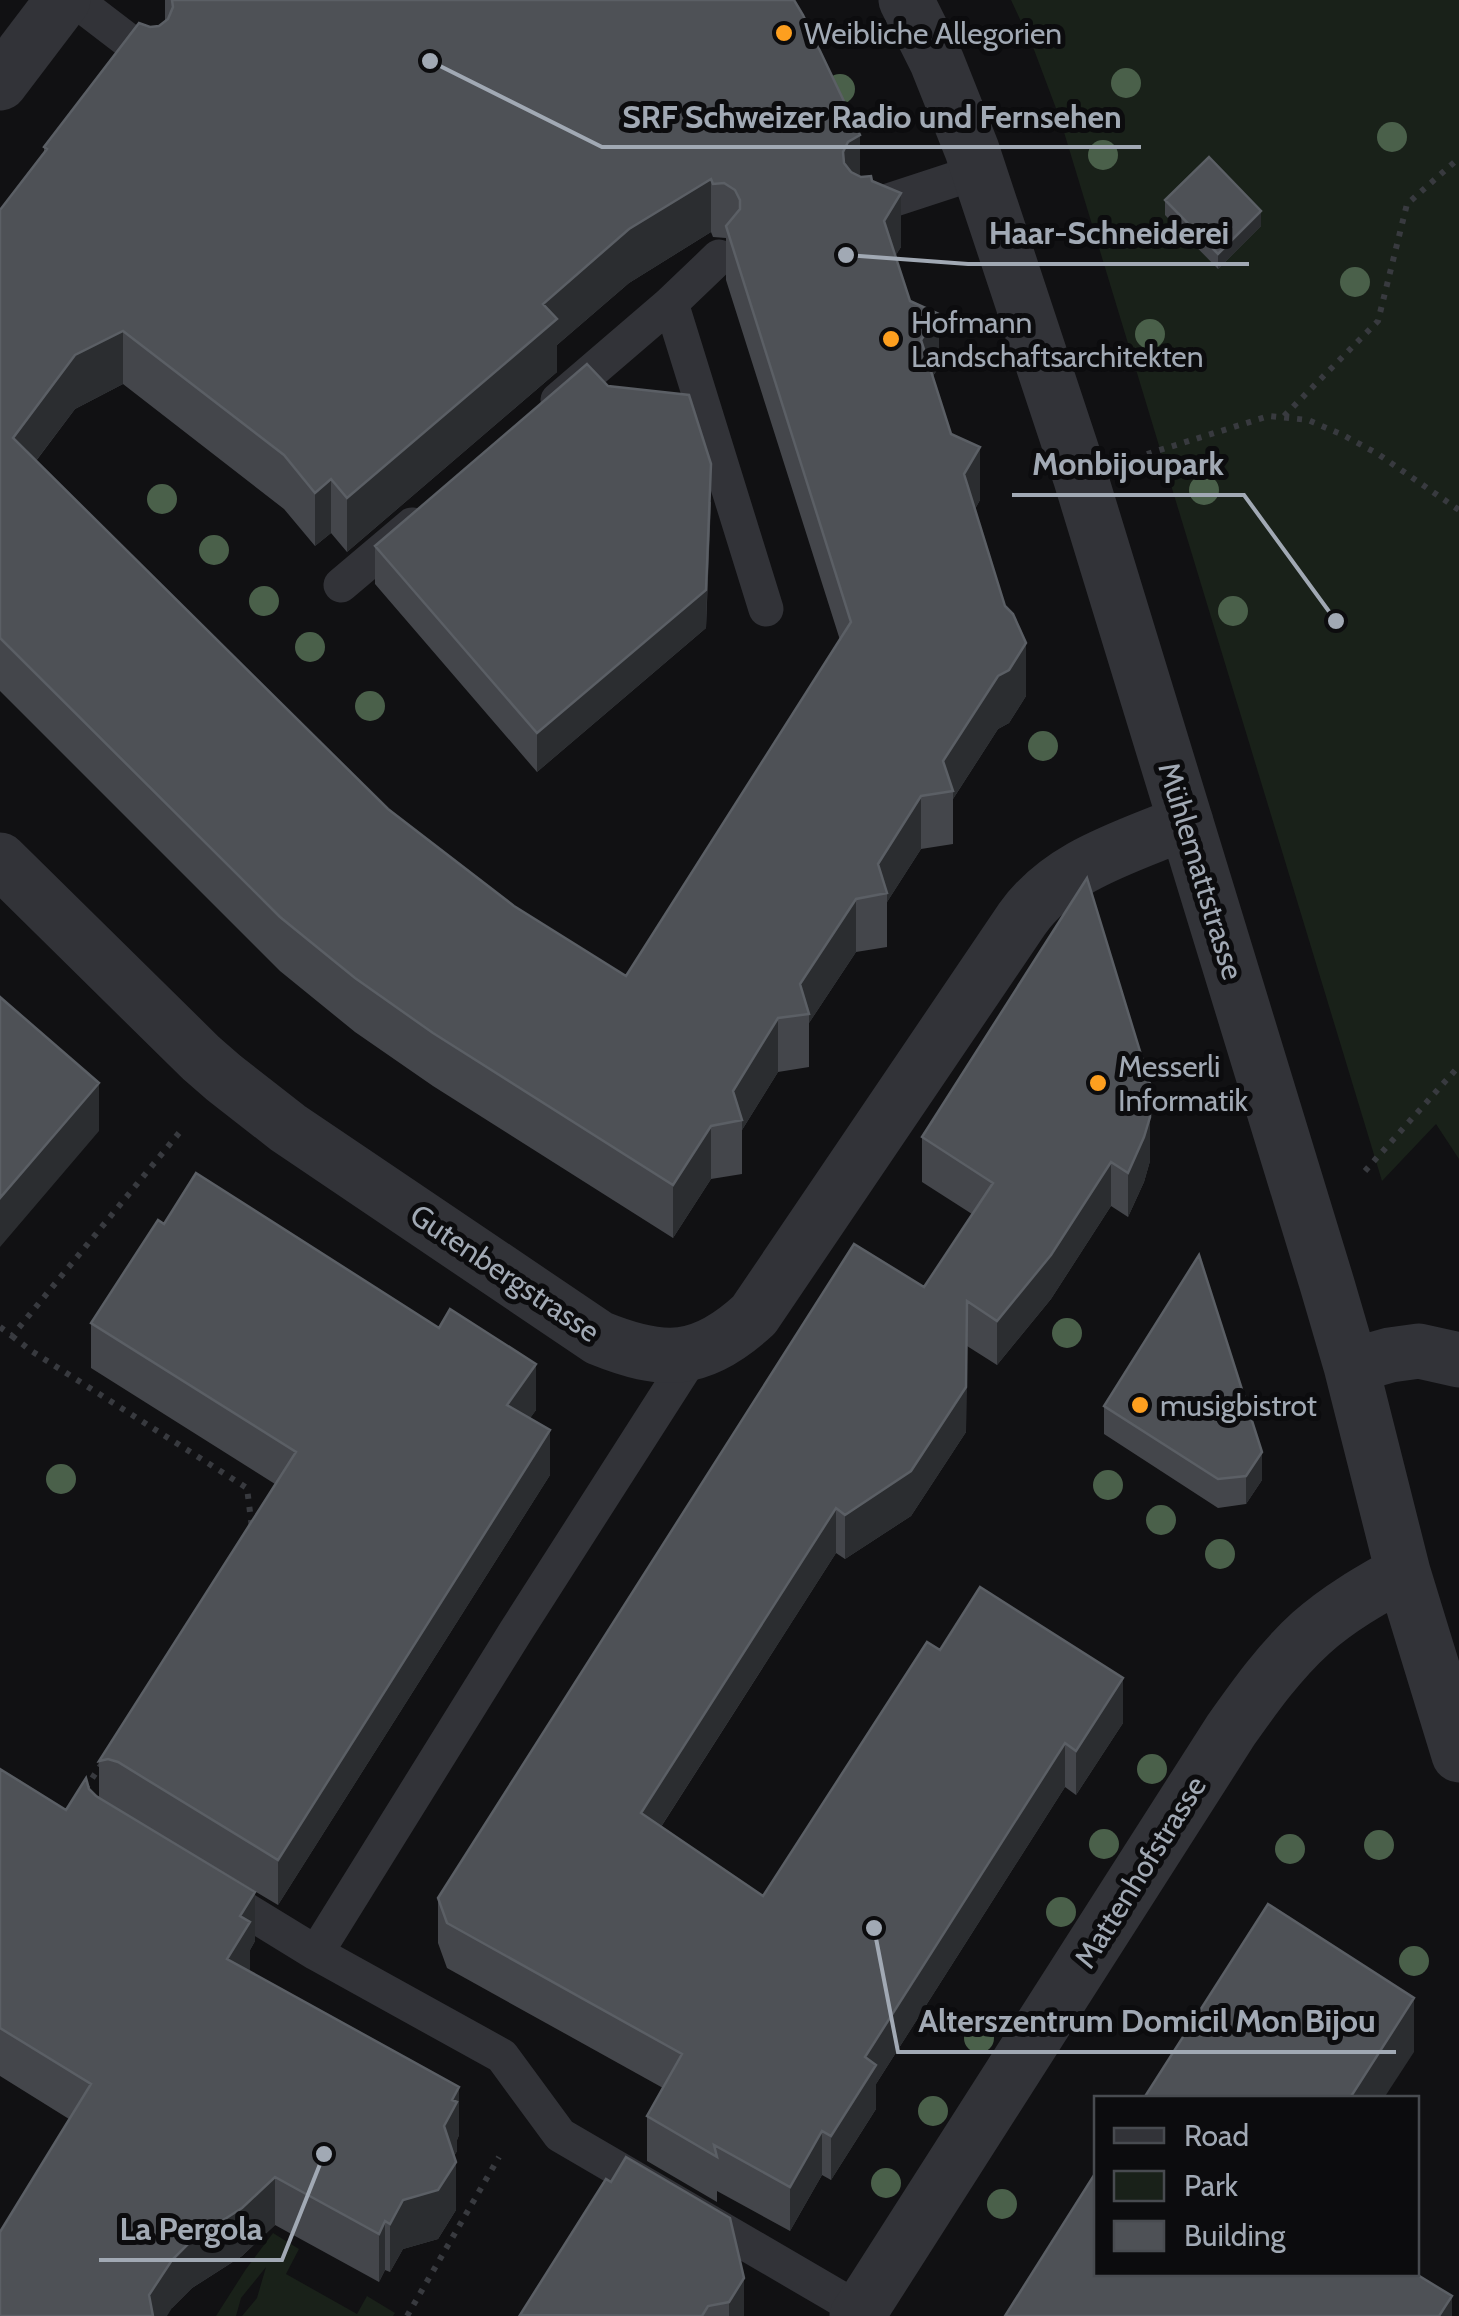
<svg xmlns="http://www.w3.org/2000/svg" width="1459" height="2316" viewBox="0 0 1459 2316" font-family="Cabin,sans-serif">
<style>
.green{fill:#192119}
.lines{fill:none;stroke-linecap:round;stroke-linejoin:round}
.path{stroke:#383a3f;stroke-width:6;stroke-dasharray:5 8;stroke-linecap:butt}
.service{stroke:#323338;stroke-width:35}
.minor{stroke:#323338;stroke-width:55}
.tertiary{stroke:#323338;stroke-width:55}
.tree{fill:#4a604a}
.wall{fill:#44464b;fill-rule:evenodd}
.shaded-wall{fill:#2b2d30}
.building{fill:#4e5156;stroke:#5b5f65;stroke-width:2.5;fill-rule:evenodd}
.poi-dot{fill:#fd9f1f;stroke:#0c0c0e;stroke-width:4}
.labels{text-anchor:middle;dominant-baseline:central;stroke-width:10;stroke-linejoin:round;paint-order:stroke}
.poi-label{font-size:30px;fill:#a1a9b4;stroke:#0c0c0e;text-anchor:start}
.street-label{font-size:30px;fill:#a1a9b4;stroke:#0c0c0e}
.leader{fill:none;stroke:#a1a9b4;stroke-width:4}
.callout-dot{fill:#a1a9b4;stroke:#0c0c0e;stroke-width:4}
.callout-label{font-size:32px;text-anchor:middle;font-weight:bold;fill:#a1a9b4;stroke:#0c0c0e;stroke-width:10;stroke-linejoin:round;paint-order:stroke}
</style>
<rect width="100%" height="100%" fill="#111113"/>
<path class="green" d="M 1011,0 L 1459,0 L 1459,1159 L 1436,1124 L 1382,1181 L 1060,119 L 1033,47 Z
M 273,2233 L 299,2249 L 286,2274 L 357,2314 L 367,2296 L 395,2313 L 393,2316 L 242,2316 L 257,2298 L 266,2267 L 241,2298 L 236,2316 L 216,2316 L 246,2269 Z"/>
<g class="lines">
<path class="path" d="M 1284,416 L 1378,321 L 1407,204 L 1459,158
M 1147,454 L 1269,416 L 1308,420 L 1343,435 L 1378,454 L 1459,510
M 1365,1171 L 1459,1066
M 0,1327 L 12,1336 L 179,1133
M 12,1336 L 30,1350 L 247,1488 L 252,1528
M 85,1789 L 103,1762
M 407,2316 L 499,2157"/>
<path class="service" d="M 75,0 L 152,59
M 864,209 L 980,171
M 719,257 L 671,303 L 766,609
M 558,400 L 671,303
M 341,585 L 412,525
M 213,1890 L 316,1953 L 502,2056 L 560,2135 L 860,2310
M 316,1953 L 516,1631 L 695,1351"/>
<path class="minor" d="M 906,0 L 937,62 L 972,150 L 1080,476 L 1327,1284 L 1351,1366 L 1403,1572 L 1459,1755
M 0,860 L 201,1058 L 224,1078 L 288,1128 L 599,1338 C 663,1364 701,1364 754,1315 L 1022,919 C 1060,865 1127,847 1186,822
M 1351,1366 L 1390,1355 L 1419,1351 L 1459,1360
M 857,2316 L 1231,1730 C 1255,1696 1280,1661 1311,1633 C 1339,1608 1371,1590 1403,1572"/>
<path class="tertiary" d="M 0,83 L 63,0"/>
</g>
<g class="tree">
<circle cx="1126" cy="83" r="15"/>
<circle cx="840" cy="89" r="15"/>
<circle cx="1392" cy="137" r="15"/>
<circle cx="1103" cy="155" r="15"/>
<circle cx="1355" cy="282" r="15"/>
<circle cx="1150" cy="334" r="15"/>
<circle cx="1204" cy="490" r="15"/>
<circle cx="162" cy="499" r="15"/>
<circle cx="214" cy="550" r="15"/>
<circle cx="264" cy="601" r="15"/>
<circle cx="1233" cy="611" r="15"/>
<circle cx="310" cy="647" r="15"/>
<circle cx="370" cy="706" r="15"/>
<circle cx="1043" cy="746" r="15"/>
<circle cx="1067" cy="1333" r="15"/>
<circle cx="61" cy="1479" r="15"/>
<circle cx="1108" cy="1485" r="15"/>
<circle cx="1161" cy="1520" r="15"/>
<circle cx="1220" cy="1554" r="15"/>
<circle cx="1152" cy="1769" r="15"/>
<circle cx="1104" cy="1844" r="15"/>
<circle cx="1379" cy="1845" r="15"/>
<circle cx="1290" cy="1849" r="15"/>
<circle cx="1061" cy="1912" r="15"/>
<circle cx="1414" cy="1961" r="15"/>
<circle cx="979" cy="2038" r="15"/>
<circle cx="933" cy="2111" r="15"/>
<circle cx="886" cy="2183" r="15"/>
<circle cx="1002" cy="2204" r="15"/>
</g>
<path class="wall" d="M 165,0 L 794,0 L 860,176 L 872,181 L 901,247 L 895,256 L 910,301 L 939,367 L 933,376 L 951,434 L 980,500 L 975,509 L 1026,696 L 1009,723 L 998,729 L 953,799 L 953,844 L 921,849 L 887,902 L 887,947 L 856,952 L 809,1023 L 809,1067 L 778,1072 L 742,1130 L 742,1174 L 711,1179 L 673,1238 L 433,1086 L 355,1032 L 280,971 L 0,691 L 0,210 L 44,152 L 44,147 L 150,27 L 159,26 L 165,22 ZM 711,232 L 713,237 L 726,238 L 726,280 L 840,640 L 626,976 L 514,906 L 388,809 L 36,461 L 75,409 L 123,384 L 284,509 L 315,546 L 331,533 L 347,552 L 557,372 L 557,345 L 629,283 Z
M 1165,200 L 1261,226 L 1218,269 L 1165,215 Z
M 711,502 L 706,628 L 537,772 L 375,584 L 375,546 Z
M 922,1137 L 1150,1161 L 1144,1182 L 1128,1217 L 1111,1206 L 1051,1299 L 997,1365 L 967,1346 L 966,1432 L 911,1516 L 845,1559 L 836,1553 L 661,1827 L 763,1896 L 940,1650 L 1123,1723 L 1076,1795 L 1065,1787 L 876,2084 L 876,2109 L 831,2180 L 822,2175 L 790,2231 L 717,2191 L 717,2202 L 647,2161 L 647,2116 L 663,2088 L 447,1968 L 438,1943 L 438,1898 L 924,1287 L 972,1214 L 922,1182 Z
M 91,1323 L 536,1410 L 530,1418 L 550,1475 L 278,1905 L 114,1807 L 255,1941 L 250,1950 L 249,1971 L 459,2135 L 457,2140 L 457,2151 L 454,2156 L 456,2210 L 438,2239 L 403,2249 L 390,2272 L 385,2270 L 379,2282 L 275,2225 L 242,2256 L 192,2288 L 172,2308 L 69,2119 L 0,2076 L 0,1769 L 66,1810 L 89,1789 L 99,1797 L 99,1761 L 275,1484 L 91,1368 Z
M 1104,1406 L 1262,1480 L 1246,1504 L 1218,1508 L 1104,1434 Z
M 606,2179 L 744,2316 L 520,2316 Z"/>
<path class="shaded-wall" d="M 860,135 L 860,188 L 848,196 L 843,152 L 848,142 Z
M 711,179 L 711,232 L 629,283 L 557,345 L 557,372 L 347,552 L 347,498 L 543,304 L 629,229 Z
M 901,193 L 901,247 L 884,275 L 884,221 Z
M 1261,211 L 1261,226 L 1218,269 L 1218,254 Z
M 939,314 L 939,367 L 921,393 L 921,340 Z
M 123,331 L 123,384 L 75,409 L 13,491 L 13,438 L 75,355 Z
M 980,447 L 980,500 L 964,527 L 964,474 Z
M 711,464 L 706,628 L 537,772 L 537,733 Z
M 331,479 L 331,533 L 315,546 L 315,493 Z
M 1026,643 L 1026,696 L 1009,723 L 998,729 L 953,799 L 953,791 L 943,761 L 998,676 Z
M 921,796 L 921,849 L 887,902 L 887,893 L 878,864 Z
M 856,899 L 856,952 L 809,1023 L 809,1014 L 800,984 Z
M 778,1018 L 778,1072 L 742,1130 L 742,1120 L 733,1091 Z
M 99,1083 L 99,1131 L 0,1247 L 0,1198 Z
M 1150,1084 L 1150,1161 L 1144,1182 L 1128,1217 L 1128,1173 Z
M 711,1126 L 711,1179 L 673,1238 L 673,1185 Z
M 1111,1162 L 1111,1206 L 1051,1299 L 997,1365 L 997,1321 Z
M 967,1301 L 966,1432 L 911,1516 L 845,1559 L 845,1515 Z
M 536,1364 L 536,1410 L 507,1451 L 507,1405 Z
M 550,1430 L 550,1475 L 278,1905 L 278,1860 Z
M 1262,1452 L 1262,1480 L 1246,1504 L 1246,1476 Z
M 836,1508 L 836,1553 L 641,1858 L 641,1813 Z
M 1123,1678 L 1123,1723 L 1076,1795 L 1076,1751 Z
M 1065,1743 L 1065,1787 L 876,2084 L 876,2109 L 831,2180 L 831,2136 L 865,2057 Z
M 255,1892 L 255,1941 L 250,1950 L 250,1970 L 227,2008 L 227,1959 L 240,1916 Z
M 1414,1998 L 1414,2052 L 1384,2098 L 1350,2098 Z
M 459,2087 L 459,2135 L 457,2140 L 457,2151 L 444,2175 L 444,2126 L 452,2100 Z
M 822,2131 L 822,2175 L 790,2231 L 790,2187 Z
M 456,2162 L 456,2210 L 438,2239 L 403,2249 L 390,2272 L 390,2224 L 403,2200 Z
M 275,2177 L 275,2225 L 242,2256 L 192,2288 L 172,2308 L 167,2316 L 149,2316 L 149,2295 L 172,2260 L 192,2240 Z
M 385,2221 L 385,2270 L 379,2282 L 379,2234 Z
M 744,2278 L 744,2316 L 729,2316 L 729,2302 Z
M 1452,2296 L 1452,2316 L 1439,2316 Z"/>
<path class="building" d="M 172,0 L 794,0 L 803,15 L 860,135 L 848,142 L 843,152 L 844,163 L 851,172 L 861,177 L 871,176 L 872,181 L 901,193 L 884,221 L 910,301 L 939,314 L 921,340 L 951,434 L 980,447 L 964,474 L 1005,606 L 1013,614 L 1026,643 L 1009,670 L 998,676 L 943,761 L 953,791 L 921,796 L 878,864 L 887,893 L 856,899 L 800,984 L 809,1014 L 778,1018 L 733,1091 L 742,1120 L 711,1126 L 673,1185 L 433,1033 L 355,978 L 280,917 L 0,638 L 0,210 L 47,149 L 44,147 L 139,23 L 150,27 L 159,26 L 168,19 L 173,7 ZM 711,179 L 713,184 L 724,183 L 735,190 L 740,200 L 740,209 L 726,226 L 851,622 L 626,976 L 514,906 L 388,809 L 13,438 L 75,355 L 123,331 L 284,455 L 315,493 L 331,479 L 347,498 L 557,319 L 543,304 L 629,229 Z
M 1209,157 L 1261,211 L 1218,254 L 1165,200 Z
M 587,364 L 608,386 L 689,395 L 711,464 L 706,590 L 537,733 L 375,546 Z
M 1087,878 L 1150,1084 L 1150,1117 L 1144,1137 L 1128,1173 L 1111,1162 L 1051,1255 L 997,1321 L 967,1301 L 966,1387 L 911,1471 L 845,1515 L 836,1508 L 641,1813 L 763,1896 L 927,1642 L 940,1650 L 980,1587 L 1123,1678 L 1076,1751 L 1065,1743 L 865,2057 L 876,2065 L 831,2136 L 822,2131 L 790,2187 L 714,2145 L 717,2157 L 647,2116 L 682,2054 L 447,1923 L 438,1898 L 854,1244 L 924,1287 L 993,1183 L 922,1137 Z
M 0,997 L 99,1083 L 0,1198 Z
M 196,1173 L 439,1328 L 450,1309 L 536,1364 L 507,1405 L 550,1430 L 278,1860 L 118,1762 L 108,1759 L 99,1761 L 296,1452 L 91,1323 L 158,1220 L 164,1224 Z
M 1199,1255 L 1262,1452 L 1246,1476 L 1218,1479 L 1104,1406 Z
M 0,1769 L 66,1810 L 86,1778 L 89,1789 L 96,1796 L 255,1892 L 240,1916 L 250,1922 L 227,1959 L 459,2087 L 452,2100 L 457,2102 L 444,2126 L 456,2162 L 438,2190 L 403,2200 L 390,2224 L 385,2221 L 379,2234 L 275,2177 L 242,2208 L 192,2240 L 172,2260 L 149,2295 L 153,2316 L 0,2316 L 0,2232 L 91,2084 L 0,2028 Z
M 1268,1904 L 1414,1998 L 1350,2098 L 1144,2098 Z
M 626,2157 L 730,2218 L 744,2278 L 729,2302 L 708,2306 L 702,2316 L 520,2315 L 606,2179 L 611,2182 Z
M 1096,2172 L 1096,2274 L 1416,2274 L 1452,2296 L 1439,2316 L 1005,2316 Z"/>
<g class="poi-dot">
<circle cx="784" cy="33" r="10"/>
<circle cx="891" cy="339" r="10"/>
<circle cx="1098" cy="1083" r="10"/>
<circle cx="1140" cy="1405" r="10"/>
</g>
<g class="labels">
<g class="poi-label">
<text x="804" y="33">Weibliche Allegorien</text>
<text x="911" y="322">Hofmann<tspan x="911" dy="34">Landschaftsarchitekten</tspan></text>
<text x="1118" y="1066">Messerli<tspan x="1118" dy="34">Informatik</tspan></text>
<text x="1160" y="1405">musigbistrot</text>
</g>
<g class="street-label">
<text transform="translate(1201 871) rotate(73)">Mühlemattstrasse</text>
<text transform="translate(505 1273) rotate(34)">Gutenbergstrasse</text>
<text transform="translate(1140 1872) rotate(-58)">Mattenhofstrasse</text>
</g>
</g>
<path class="leader" d="M430 61L602 147H1141M846 255L968 264H1249M1336 621L1244 495H1012M874 1928L898 2052H1396M324 2154L282 2260H99"/>
<g class="callout-dot">
<circle cx="430" cy="61" r="10"/>
<circle cx="846" cy="255" r="10"/>
<circle cx="1336" cy="621" r="10"/>
<circle cx="874" cy="1928" r="10"/>
<circle cx="324" cy="2154" r="10"/>
</g>
<g class="callout-label">
<text x="872" y="128">SRF Schweizer Radio und Fernsehen</text>
<text x="1109" y="244">Haar-Schneiderei</text>
<text x="1128" y="475">Monbijoupark</text>
<text x="1147" y="2032">Alterszentrum Domicil Mon Bijou</text>
<text x="191" y="2240">La Pergola</text>
</g>
<rect x="1094" y="2096" width="325" height="180" fill="#0c0c0e" stroke="#484b50" stroke-width="2.5"/>
<rect x="1114" y="2128" width="50" height="15" fill="#323338" stroke="#484b50" stroke-width="2.5"/>
<text x="1184" y="2146" font-size="30" fill="#a1a9b4">Road</text>
<rect x="1114" y="2171" width="50" height="30" fill="#192119" stroke="#484b50" stroke-width="2.5"/>
<text x="1184" y="2196" font-size="30" fill="#a1a9b4">Park</text>
<rect x="1114" y="2221" width="50" height="30" fill="#4e5156" stroke="#484b50" stroke-width="2.5"/>
<text x="1184" y="2246" font-size="30" fill="#a1a9b4">Building</text>
</svg>
